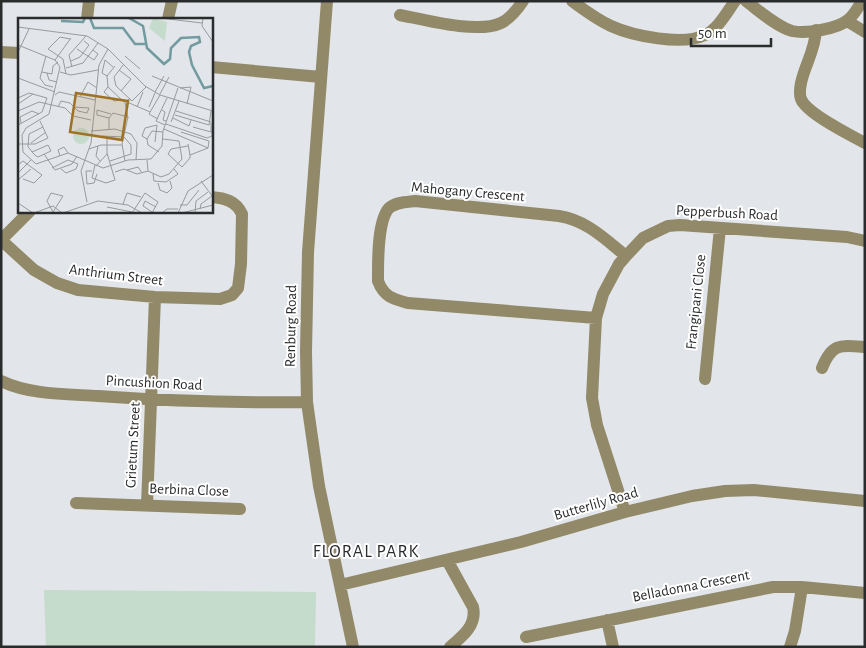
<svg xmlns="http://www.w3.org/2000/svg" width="866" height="648" viewBox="0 0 866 648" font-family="'Alegreya Sans',sans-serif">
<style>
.green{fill:#c5dbcb}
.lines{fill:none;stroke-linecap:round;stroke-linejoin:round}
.minor{stroke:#928968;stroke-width:12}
.labels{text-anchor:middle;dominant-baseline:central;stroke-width:4;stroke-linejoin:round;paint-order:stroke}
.street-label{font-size:15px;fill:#2a2b2d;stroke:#fff}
.quarter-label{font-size:18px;letter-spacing:1px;fill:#2a2b2d;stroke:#fff}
.inset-river{fill:none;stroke:#729b9f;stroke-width:2.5}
.inset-road{fill:none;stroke:#989b9e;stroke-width:1}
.view{fill:#9f7123;fill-opacity:0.15;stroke:#9f7123;stroke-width:2.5}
.inset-edge{fill:none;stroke:#2a2b2d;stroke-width:2.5}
</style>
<rect width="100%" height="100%" fill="#e2e5e9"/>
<path class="green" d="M 44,590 L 316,592 L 315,647 L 46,647 Z"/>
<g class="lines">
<path class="minor" d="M 327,1 L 308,252 L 306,352 L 307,402 L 319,486 L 353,647
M 572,1 C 584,10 598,20 611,26 C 633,36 683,46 705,35 C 718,29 727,12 735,1
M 746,1 C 758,10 777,27 792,31 C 806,34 837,29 848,20 C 854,15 858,8 862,1
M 400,15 C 425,20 478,34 501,23 C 511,18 517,10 523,1
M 87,19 L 89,1
M 168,19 L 172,1
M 847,21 L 865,32
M 816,30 C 815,51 805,64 801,83 C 800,88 799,94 801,99 C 806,113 850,135 865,143
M 1,52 L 19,53
M 211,67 L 321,77
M 1,240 L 34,270 L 57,283 L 78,290 L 155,297 L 220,299 L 232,295 L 238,288 L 241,264 L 242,214 C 236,201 225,198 211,197
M 1,240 L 30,211
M 596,318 L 408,303 C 393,299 384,297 378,281 C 378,264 377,221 389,208 C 396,202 407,202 415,201 L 559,216 C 586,220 605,239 626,256
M 822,368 C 832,343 840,345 865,347
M 705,379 L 720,228
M 1,381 C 30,395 67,394 98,396 C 168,401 237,403 307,402
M 76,503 L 240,509
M 147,505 L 155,297
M 625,512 L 597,425 L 592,398 L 596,318 L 603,294 L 619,264 L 626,256 L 643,238 L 668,226 L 680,225 L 847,237 L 865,241
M 447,560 L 473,607 C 477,625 463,636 450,647
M 340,585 L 521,542 L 625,512 L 692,496 L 725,491 L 754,490 L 865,501
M 607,620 L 613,647
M 526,637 L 773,587 L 802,587 L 865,593
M 790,647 L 795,631 L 802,587"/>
</g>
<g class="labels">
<g class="street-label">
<text transform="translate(468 192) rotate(5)">Mahogany Crescent</text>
<text transform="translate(727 213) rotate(3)">Pepperbush Road</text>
<text transform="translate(116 275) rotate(7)">Anthrium Street</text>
<text transform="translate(696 302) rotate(-84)">Frangipani Close</text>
<text transform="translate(291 326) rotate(-89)">Renburg Road</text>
<text transform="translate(154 383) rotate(3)">Pincushion Road</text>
<text transform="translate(133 445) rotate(-87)">Grietum Street</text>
<text transform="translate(189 490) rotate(2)">Berbina Close</text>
<text transform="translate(596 504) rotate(-16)">Butterlily Road</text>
<text transform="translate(691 586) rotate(-11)">Belladonna Crescent</text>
</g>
<g class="quarter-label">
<text x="366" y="552">FLORAL PARK</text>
</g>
</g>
<g transform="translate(18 18)">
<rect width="195" height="195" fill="#e2e5e9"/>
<path d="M 135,0 L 149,4 L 147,23 L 131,10 ZM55 118a8 8 0 1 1 16 0a8 8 0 1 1-16 0Z" fill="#c5dbcb"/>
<path class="inset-river" d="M 72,0 L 76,10 L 105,10 L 117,26 L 127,26M 111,0 L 125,8 L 129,30 L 146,46 L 152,41 L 153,30 L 163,20 L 181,19 L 182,24 L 173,28 L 171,34 L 174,47M 43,3 L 65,4 L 67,0M 174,47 L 186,70 L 195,68"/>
<path class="inset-road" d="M 142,0 L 184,5M 185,0 L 184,8 L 195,24M 0,9 L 69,18 L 90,31 L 127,68 L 142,77 L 195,93M 0,27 L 37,42 L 42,49 L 31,96 L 8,110 L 4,117 L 5,134 L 18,146 L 50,135 L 85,150 L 110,142 L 133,141 L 144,128 L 145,113 L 160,70M 59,31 L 76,42 L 80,36 L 75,32M 0,34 L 11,11M 28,38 L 22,60 L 27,67 L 35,69M 107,38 L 122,51M 37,42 L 53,20M 53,43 L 62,39 L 71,27 L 66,23M 106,46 L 96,59 L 98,68 L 114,83 L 128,69M 97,48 L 89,58 L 90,69 L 106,84 L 112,81M 54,49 L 51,37 L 68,18M 48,50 L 65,45 L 80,25M 101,52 L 113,61 L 103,73M 24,54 L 34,56 L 35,48 L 40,44M 42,54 L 53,57 L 80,52M 29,55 L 31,62 L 39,64M 48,56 L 45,41 L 30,31 L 42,19 L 52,21M 89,58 L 84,55 L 87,42 L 95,49M 134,58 L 195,83M 0,60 L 37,74M 90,69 L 86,74 L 96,83 L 103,82M 162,70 L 173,69 L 169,86M 137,74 L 146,58M 142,76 L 151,59M 37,77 L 41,74 L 77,82M 62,79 L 70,64 L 79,70M 0,80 L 11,75 L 29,80 L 24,94 L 0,107M 107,84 L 110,100M 109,84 L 132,94M 0,86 L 15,76M 40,89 L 43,83 L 52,85 L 60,93 L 69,95 L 71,90 L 56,89M 119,89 L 125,74M 131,89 L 137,75M 144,92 L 147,94 L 145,102 L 148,103M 0,93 L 21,84 L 47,90 L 55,98 L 73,102M 158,93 L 193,104M 157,97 L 191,107 L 193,93M 91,100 L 79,97 L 79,92 L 93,96M 155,100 L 171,108 L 173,102M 140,101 L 131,96 L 142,77M 153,104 L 161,83M 3,105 L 2,99 L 14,93 L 21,96M 148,106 L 189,120 L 194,118 L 194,112M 147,107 L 138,103 L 149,80M 175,109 L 193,114 L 193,105M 146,111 L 190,130M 91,112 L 91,100 L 95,95 L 110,99 L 104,126 L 107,143M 73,113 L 97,111 L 113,116 L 119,125 L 118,142M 163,114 L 191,123 L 190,130M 84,118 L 106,119 L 113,127 L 113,136 L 92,143M 129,121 L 124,118 L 127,110 L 139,107 L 137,124M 13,125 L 28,114M 0,126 L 17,126 L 30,120 L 22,103M 170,126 L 172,137 L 172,140 L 164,149 L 150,136 L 153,131 L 170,128M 80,128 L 78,138 L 82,143M 71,131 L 83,127 L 104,127M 14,134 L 30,127 L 33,133 L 20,139 L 18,138 L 14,134 L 12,131 L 10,129 L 11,116 L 25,109M 141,134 L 130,127 L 129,121 L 134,113 L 145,114M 26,136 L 37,152 L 54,146 L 59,138M 172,137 L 190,130M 42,138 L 40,132 L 46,129 L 50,135M 129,142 L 130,153 L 143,159 L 151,156 L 164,141 L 161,123 L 145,121M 0,147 L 5,143 L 24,157 L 16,165 L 5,161M 77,147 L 74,160 L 88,165 L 97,162 L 89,135 L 89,118M 78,148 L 89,136M 34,150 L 50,142 L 60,146 L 58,151 L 48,155 L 43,151M 109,152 L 120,149 L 124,155M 74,153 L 68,153 L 69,166 L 76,165 L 79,156M 97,154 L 106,151 L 119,156 L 130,153M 0,155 L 13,142M 135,156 L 136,163 L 148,164 L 160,156 L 156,151M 0,162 L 13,151M 183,163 L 195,179M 140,165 L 142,172 L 149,175 L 154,170 L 152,163M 33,175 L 45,178 L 35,194 L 29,183 ZM 69,184 L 63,153 L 73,125 L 81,47 L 90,31M 0,185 L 15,195M 105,186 L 109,175 L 123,179M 162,187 L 169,187 L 181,172M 89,189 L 114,194M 182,191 L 183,186 L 194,178M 134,194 L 125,188 L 127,183 L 138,189M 16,195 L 35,188 L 44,195M 45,195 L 80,183 L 110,187 L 124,195M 114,195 L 127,175 L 140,184 L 134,195M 144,195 L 149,191 L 160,191M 160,195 L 170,173 L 195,157M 164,195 L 195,187M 177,195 L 178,183 L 190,174"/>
<path class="view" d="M 58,75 L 110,83 L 104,122 L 52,114 Z"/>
<rect width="195" height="195" class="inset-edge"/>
</g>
<rect width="866" height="648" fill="none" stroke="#2a2b2d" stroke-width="5"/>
<path d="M691 38v8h80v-8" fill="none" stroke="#2a2b2d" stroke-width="2.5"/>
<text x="698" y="38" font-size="15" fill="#2a2b2d" stroke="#ffffff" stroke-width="4" paint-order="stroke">50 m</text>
</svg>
